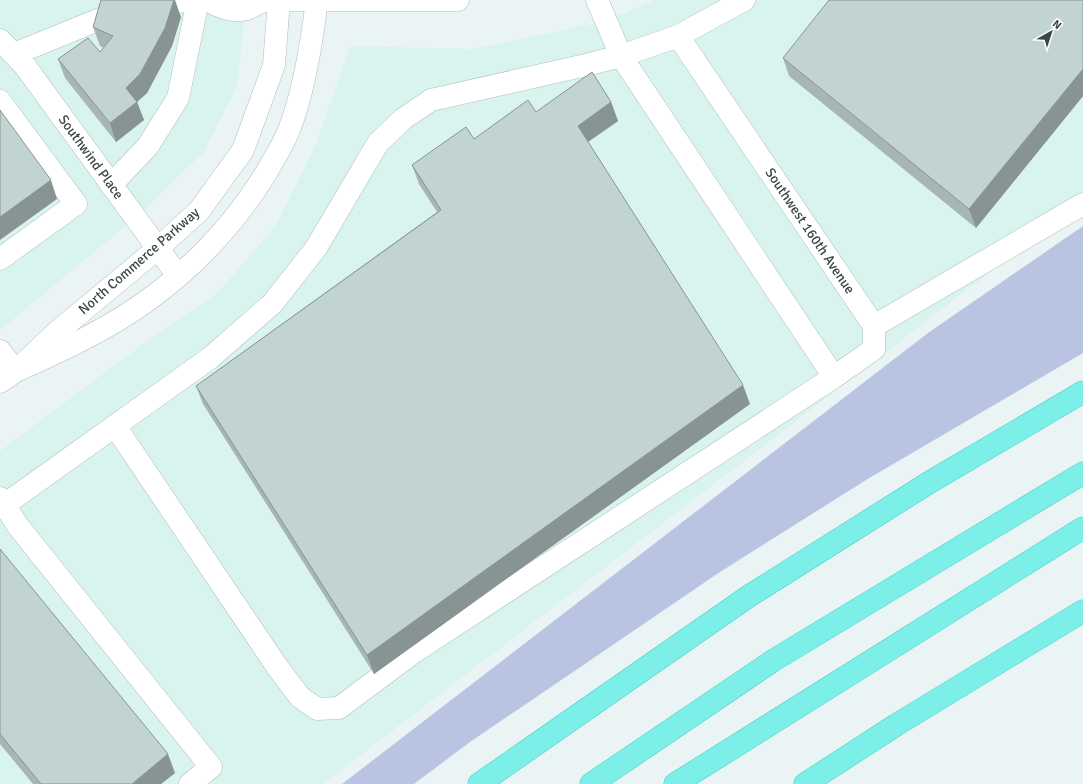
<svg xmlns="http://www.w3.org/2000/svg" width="1083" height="784" viewBox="0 0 1083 784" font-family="Signika,sans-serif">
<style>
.commercial{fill:#d9f3ef}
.green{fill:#b9c4e3}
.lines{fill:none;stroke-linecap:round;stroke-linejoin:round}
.minor-casing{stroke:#afbfbe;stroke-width:23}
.highway-casing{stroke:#4ccdc2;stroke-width:23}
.minor{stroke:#fff;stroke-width:22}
.highway{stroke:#7cefe9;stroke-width:22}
.wall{fill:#a7b6b5}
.shaded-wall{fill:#889493}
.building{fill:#c2d4d2;stroke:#889493}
.labels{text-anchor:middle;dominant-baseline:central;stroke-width:3;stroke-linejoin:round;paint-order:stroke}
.street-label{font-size:14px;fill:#3a4746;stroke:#fff}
</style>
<rect width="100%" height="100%" fill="#ebf4f4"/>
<path class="commercial" d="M 0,0 L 268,0 L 245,10 L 237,87 L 203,153 L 135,218 L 0,330 Z
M 655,0 L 1083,0 L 1083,201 L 323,784 L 0,784 L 0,451 L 128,355 L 218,292 L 275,227 L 315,147 L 350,46 L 473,49 L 606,21 Z"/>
<path class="green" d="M 1083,226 L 1083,353 L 866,480 L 720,572 L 470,742 L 414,784 L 342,784 L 928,333 Z"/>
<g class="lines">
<defs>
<path id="minor" d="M 208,0 C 218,7 234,13 247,9 C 255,6 261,0 270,0
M 287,0 L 458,0
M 597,0 L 621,56 L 678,36 L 874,326 L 1083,204
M 152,8 L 188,0
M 678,36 L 744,0
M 0,40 L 25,66 L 178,276
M 14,54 L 108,16
M 0,101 L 76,204 L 0,259
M 111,185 L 148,146 L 178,98 L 198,0
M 0,351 L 16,371
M 16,371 C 43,359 70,347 95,333 C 165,296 225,240 266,173 C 274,159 283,145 289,130 C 304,92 312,41 317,0
M 0,382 L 16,371 L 57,332 L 157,249 L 199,211 L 243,150 L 274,65 L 279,0
M 115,426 L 278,668 L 300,697 L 317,709 L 339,708 L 414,652 L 834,377
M 0,498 L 18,526 L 211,767 L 190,784
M 0,508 L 210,358 L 272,304 L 316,248 L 378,143 L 403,119 L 431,100 L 586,65 L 621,56 L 834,377 L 874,349 L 874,326"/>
<path id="highway" d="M 479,784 L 749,596 L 930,482 L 1083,392
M 591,784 L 774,660 L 1083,473
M 675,784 L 1083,528
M 805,784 L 896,725 L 1083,611"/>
</defs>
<use href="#minor" class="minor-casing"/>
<use href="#highway" class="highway-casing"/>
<use href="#minor" class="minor"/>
<use href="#highway" class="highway"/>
</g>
<path class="wall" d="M 1083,0 L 1083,96 L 976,228 L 789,76 L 783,58 Z
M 181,17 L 172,46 L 147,93 L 137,102 L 144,120 L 116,142 L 65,78 L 58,59 L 100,52 L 104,48 L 100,46 L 93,27 Z
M 611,102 L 618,121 L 588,142 L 750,404 L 374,674 L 203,404 L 196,386 L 437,212 L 419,184 L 412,165 L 536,112 Z
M 0,549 L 175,773 L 161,784 L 33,784 L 0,744 Z"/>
<path class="shaded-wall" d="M 174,0 L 175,0 L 181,17 L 172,46 L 147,93 L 137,102 L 144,120 L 116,142 L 110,123 L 126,88 Z
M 1083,69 L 1083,96 L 976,228 L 969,209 Z
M 611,102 L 618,121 L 585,144 L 578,126 Z
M 51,180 L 57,199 L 0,240 L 0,217 Z
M 743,385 L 750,404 L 374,674 L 367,655 Z
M 168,754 L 175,773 L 161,784 L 132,784 Z"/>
<path class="building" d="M 101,0 L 174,0 L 165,28 L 140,74 L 126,88 L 137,102 L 110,123 L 58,59 L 88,38 L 100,52 L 113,36 L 93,27 Z
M 829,0 L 1083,0 L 1083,69 L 969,209 L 783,58 Z
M 592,72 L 611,102 L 578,126 L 743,385 L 367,655 L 196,386 L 441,210 L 412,165 L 466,127 L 474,139 L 528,100 L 536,112 Z
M 0,110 L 51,180 L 0,217 Z
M 0,549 L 168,754 L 132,784 L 41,784 L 0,734 Z"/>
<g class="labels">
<g class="street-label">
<text transform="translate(91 157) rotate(54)">Southwind Place</text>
<text transform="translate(810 231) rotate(56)">Southwest 160th Avenue</text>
<text transform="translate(139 261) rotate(-41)">North Commerce Parkway</text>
</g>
</g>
<g transform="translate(1051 32) rotate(39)" stroke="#ffffff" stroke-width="3" paint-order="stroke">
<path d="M0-3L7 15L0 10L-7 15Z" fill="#3a4746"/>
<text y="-6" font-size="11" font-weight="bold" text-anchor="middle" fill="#3a4746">N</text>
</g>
</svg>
